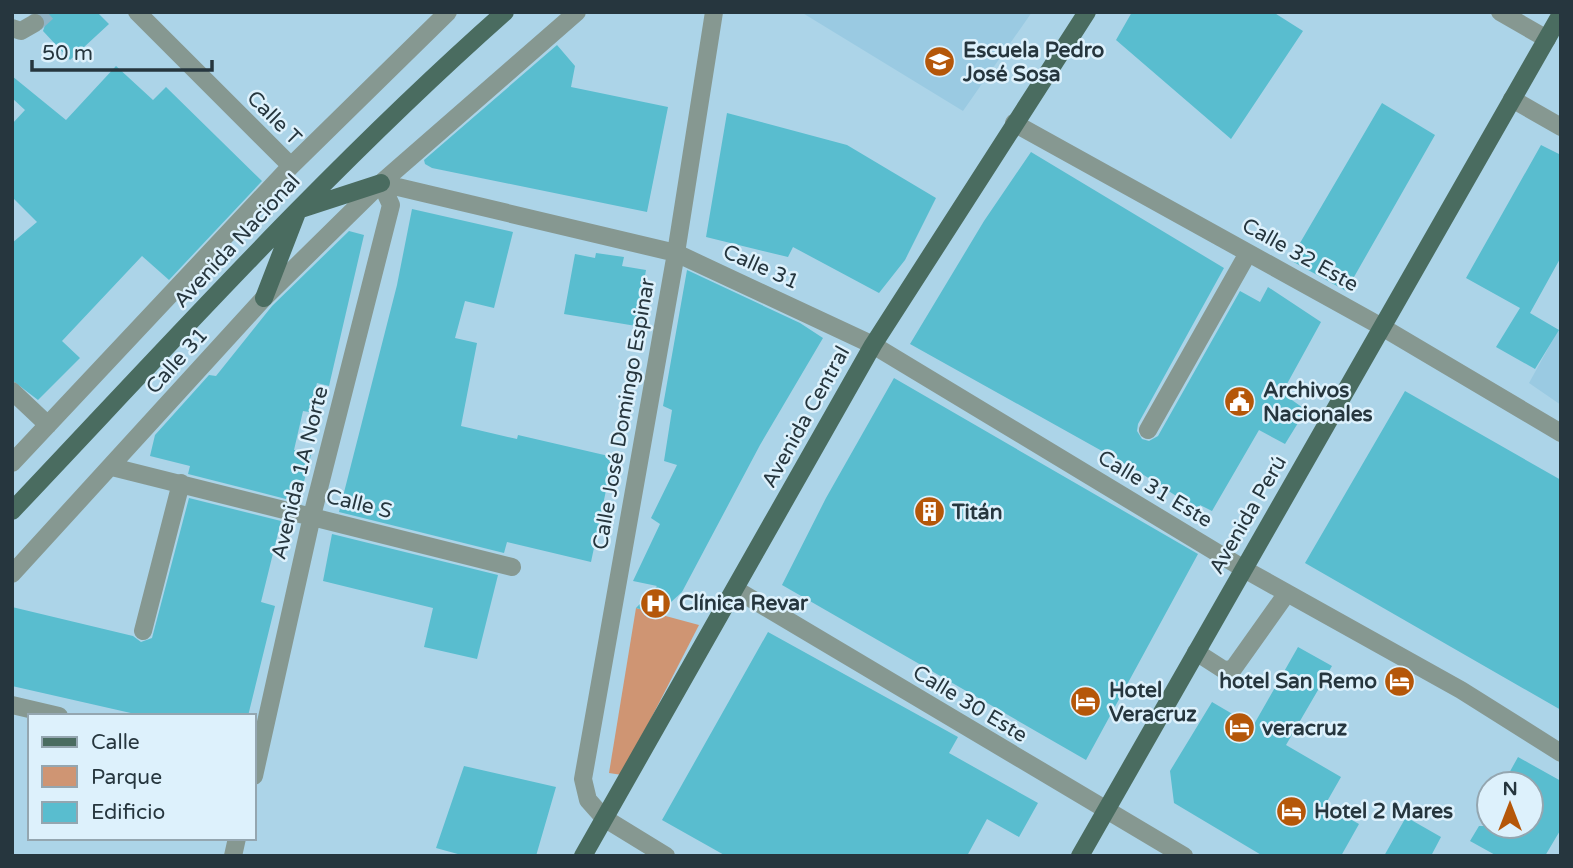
<svg xmlns="http://www.w3.org/2000/svg" width="1573" height="868" viewBox="0 0 1573 868" font-family="'Varela Round',sans-serif">
<style>
.built{fill:#9acae2}
.green{fill:#cf9573}
.building{fill:#59bdcf}
.lines{fill:none;stroke-linecap:round;stroke-linejoin:round}
.minor-tunnel{stroke:#91b4c6;stroke-width:18;stroke-dasharray:18 9;stroke-linecap:butt}
.minor{stroke:#869891;stroke-width:18}
.major{stroke:#4a6c60;stroke-width:18}
.labels{text-anchor:middle;dominant-baseline:central;stroke-width:5;stroke-linejoin:round;paint-order:stroke}
.poi-label{font-size:21px;font-weight:bold;fill:#26363e;stroke:#ddf1fc;text-anchor:start}
.street-label{font-size:21px;fill:#26363e;stroke:#ddf1fc}
</style>
<rect width="100%" height="100%" fill="#acd4e8"/>
<path class="built" d="M 801,12 L 1032,12 L 963,111 Z
M 1561,325 L 1561,405 L 1529,383 Z"/>
<path class="green" d="M 636,608 L 699,625 L 622,775 L 609,773 Z"/>
<path class="building" d="M 38,12 L 97,12 L 109,24 L 70,60 L 43,31 L 46,22 Z
M 1132,12 L 1273,12 L 1303,31 L 1231,139 L 1116,40 Z
M 557,45 L 575,66 L 571,87 L 668,107 L 647,212 L 432,168 L 425,164 L 424,160 Z
M 116,66 L 153,100 L 166,87 L 262,181 L 169,280 L 142,256 L 62,341 L 80,358 L 38,400 L 12,380 L 12,243 L 37,222 L 12,197 L 12,124 L 25,110 L 12,98 L 12,76 L 66,120 Z
M 1382,103 L 1435,135 L 1346,291 L 1290,260 Z
M 727,113 L 847,145 L 936,198 L 905,260 L 879,293 L 793,247 L 788,257 L 706,237 Z
M 1541,145 L 1561,155 L 1561,257 L 1530,313 L 1559,330 L 1535,369 L 1496,347 L 1520,308 L 1466,278 Z
M 1031,152 L 1224,268 L 1138,424 L 1137,431 L 1142,439 L 1149,441 L 1158,436 L 1240,291 L 1260,302 L 1268,287 L 1321,322 L 1282,393 L 1306,410 L 1285,444 L 1259,430 L 1212,511 L 1200,505 L 1198,510 L 1136,470 L 910,344 L 984,221 Z
M 412,209 L 513,232 L 494,308 L 465,301 L 455,338 L 477,343 L 461,426 L 517,439 L 518,435 L 613,457 L 591,562 L 507,542 L 504,553 L 339,512 L 397,285 Z
M 349,231 L 364,235 L 329,386 L 317,383 L 309,412 L 303,411 L 294,450 L 311,455 L 301,493 L 289,490 L 286,499 L 188,474 L 190,466 L 150,456 L 155,435 L 209,375 L 216,376 L 272,306 Z
M 596,253 L 624,257 L 622,266 L 646,270 L 636,326 L 564,314 L 575,254 L 595,258 Z
M 687,270 L 800,323 L 823,338 L 760,445 L 682,592 L 658,614 L 636,608 L 657,586 L 633,581 L 660,524 L 651,518 L 677,465 L 664,461 L 672,410 L 663,406 Z
M 894,378 L 1198,554 L 1086,760 L 782,585 L 826,498 Z
M 1405,391 L 1561,480 L 1561,710 L 1305,563 Z
M 189,498 L 281,521 L 261,602 L 275,606 L 248,716 L 144,716 L 12,686 L 12,607 L 133,636 L 141,642 L 152,638 Z
M 332,534 L 498,575 L 477,659 L 424,647 L 433,608 L 323,581 Z
M 768,632 L 958,737 L 949,753 L 1038,803 L 1019,837 L 987,819 L 967,856 L 726,856 L 662,820 Z
M 1298,647 L 1332,666 L 1286,745 L 1341,777 L 1325,805 L 1359,824 L 1341,856 L 1263,856 L 1174,803 L 1170,771 L 1212,702 L 1253,726 Z
M 1518,757 L 1561,781 L 1561,829 L 1545,856 L 1497,856 L 1470,841 L 1479,826 L 1531,826 L 1531,784 L 1503,784 Z
M 464,766 L 556,787 L 536,856 L 465,856 L 436,848 Z
M 1406,817 L 1441,837 L 1431,856 L 1384,856 Z"/>
<g class="lines">
<path class="minor-tunnel" d="M 35,23 L 47,12"/>
<path class="minor" d="M 137,12 L 291,166
M 1500,12 L 1547,39
M 12,28 L 21,31 L 35,23
M 1512,99 L 1561,127
M 1014,123 L 1382,327 L 1561,433
M 381,183 L 676,253 L 873,345 L 1244,569 L 1461,690 L 1561,753
M 12,391 L 48,425
M 1148,430 L 1248,253
M 12,463 L 291,166 L 448,12
M 112,467 L 512,567
M 12,574 L 264,298 L 381,183 L 577,12
M 735,589 L 1184,856
M 143,631 L 181,483
M 1196,652 L 1224,670 L 1233,669 L 1287,593
M 12,705 L 59,716
M 254,776 L 312,516 L 391,205 L 381,183
M 233,856 L 237,838
M 666,856 L 604,818 L 588,800 L 583,779 L 676,253 L 714,12"/>
<path class="major" d="M 264,298 L 298,210 L 381,183
M 12,511 C 173,341 330,167 505,12
M 583,856 L 873,345 L 1087,12
M 1080,856 L 1561,14"/>
</g>
<defs>
<symbol id="school-disc" viewBox="-11 -11 22 22"><circle r="9.5" fill="#b55709" stroke="#ddf1fc"/><path d="M0-5L7-2L0 1L-7-2ZM-4 1L0 2.5L4 1V4Q0 6-4 4Z" fill="#fff"/></symbol>
<symbol id="civic-disc" viewBox="-11 -11 22 22"><circle r="9.5" fill="#b55709" stroke="#ddf1fc"/><path d="M-.6-6.5H3V-4.5H.6V-3L4-1V1h2V6H-6V1h2V-1L-.6-3ZM-1.2 2.5V6h2.4V2.5Z" fill="#fff"/></symbol>
<symbol id="building-disc" viewBox="-11 -11 22 22"><circle r="9.5" fill="#b55709" stroke="#ddf1fc"/><path d="M-4-6H4V6H1V3H-1V6H-4ZM-2.5-4.3h1.7v1.8h-1.7ZM.8-4.3h1.7v1.8H.8ZM-2.5-1h1.7V.8h-1.7ZM.8-1h1.7V.8H.8Z" fill="#fff"/></symbol>
<symbol id="hospital-disc" viewBox="-11 -11 22 22"><circle r="9.5" fill="#b55709" stroke="#ddf1fc"/><path d="M-5-5h3v3.5h4V-5h3V5h-3V1.5h-4V5h-3Z" fill="#fff"/></symbol>
<symbol id="hotel-disc" viewBox="-11 -11 22 22"><circle r="9.5" fill="#b55709" stroke="#ddf1fc"/><path d="M-6-4.5h1.5V1H6V5H4.5V3h-9V5H-6ZM-4 0a1.8 1.8 0 1 1 3.6 0ZM.5 0V-2.5h3Q6-2.5 6 0Z" fill="#fff"/></symbol>
</defs>
<g fill-rule="evenodd">
<use href="#school-disc" x="922" y="44" width="35" height="35"/>
<use href="#civic-disc" x="1222" y="384" width="35" height="35"/>
<use href="#building-disc" x="912" y="494" width="35" height="35"/>
<use href="#hospital-disc" x="638" y="586" width="35" height="35"/>
<use href="#hotel-disc" x="1382" y="664" width="35" height="35"/>
<use href="#hotel-disc" x="1068" y="684" width="35" height="35"/>
<use href="#hotel-disc" x="1222" y="710" width="35" height="35"/>
<use href="#hotel-disc" x="1274" y="794" width="35" height="35"/>
</g>
<g class="labels">
<g class="poi-label">
<text x="963" y="50">Escuela Pedro<tspan x="963" dy="24">José Sosa</tspan></text>
<text x="1263" y="390">Archivos<tspan x="1263" dy="24">Nacionales</tspan></text>
<text x="952" y="512">Titán</text>
<text x="679" y="603">Clínica Revar</text>
<text x="1377" y="681" text-anchor="end">hotel San Remo</text>
<text x="1109" y="690">Hotel<tspan x="1109" dy="24">Veracruz</tspan></text>
<text x="1262" y="728">veracruz</text>
<text x="1314" y="811">Hotel 2 Mares</text>
</g>
<g class="street-label">
<text transform="translate(274 118) rotate(45)">Calle T</text>
<text transform="translate(237 241) rotate(-47)">Avenida Nacional</text>
<text transform="translate(1300 255) rotate(29)">Calle 32 Este</text>
<text transform="translate(761 267) rotate(24)">Calle 31</text>
<text transform="translate(177 361) rotate(-48)">Calle 31</text>
<text transform="translate(624 414) rotate(-80)">Calle José Domingo Espinar</text>
<text transform="translate(806 417) rotate(-61)">Avenida Central</text>
<text transform="translate(300 473) rotate(-76)">Avenida 1A Norte</text>
<text transform="translate(1155 489) rotate(31)">Calle 31 Este</text>
<text transform="translate(359 504) rotate(14)">Calle S</text>
<text transform="translate(1248 515) rotate(-60)">Avenida Perú</text>
<text transform="translate(970 704) rotate(31)">Calle 30 Este</text>
</g>
</g>
<rect width="1573" height="868" fill="none" stroke="#26363e" stroke-width="28"/>
<rect x="28" y="714" width="228" height="126" fill="#ddf1fc" stroke="#94a6b0" stroke-width="2"/>
<rect x="42" y="737" width="35" height="10" fill="#4a6c60" stroke="#94a6b0" stroke-width="2"/>
<text x="91" y="749" font-size="21" fill="#26363e">Calle</text>
<rect x="42" y="766" width="35" height="21" fill="#cf9573" stroke="#94a6b0" stroke-width="2"/>
<text x="91" y="784" font-size="21" fill="#26363e">Parque</text>
<rect x="42" y="802" width="35" height="21" fill="#59bdcf" stroke="#94a6b0" stroke-width="2"/>
<text x="91" y="819" font-size="21" fill="#26363e">Edificio</text>
<g transform="translate(1510 805)"><circle r="33" fill="#ddf1fc" stroke="#94a6b0" stroke-width="2"/>
<path d="M0-5L12 26L0 18L-12 26Z" fill="#b55709"/>
<text y="-10" font-size="19" font-weight="bold" text-anchor="middle" fill="#26363e">N</text>
</g>
<path d="M32 60v10h180v-10" fill="none" stroke="#26363e" stroke-width="3.5"/>
<text x="42" y="60" font-size="21" fill="#26363e" stroke="#ddf1fc" stroke-width="5" paint-order="stroke">50 m</text>
</svg>
